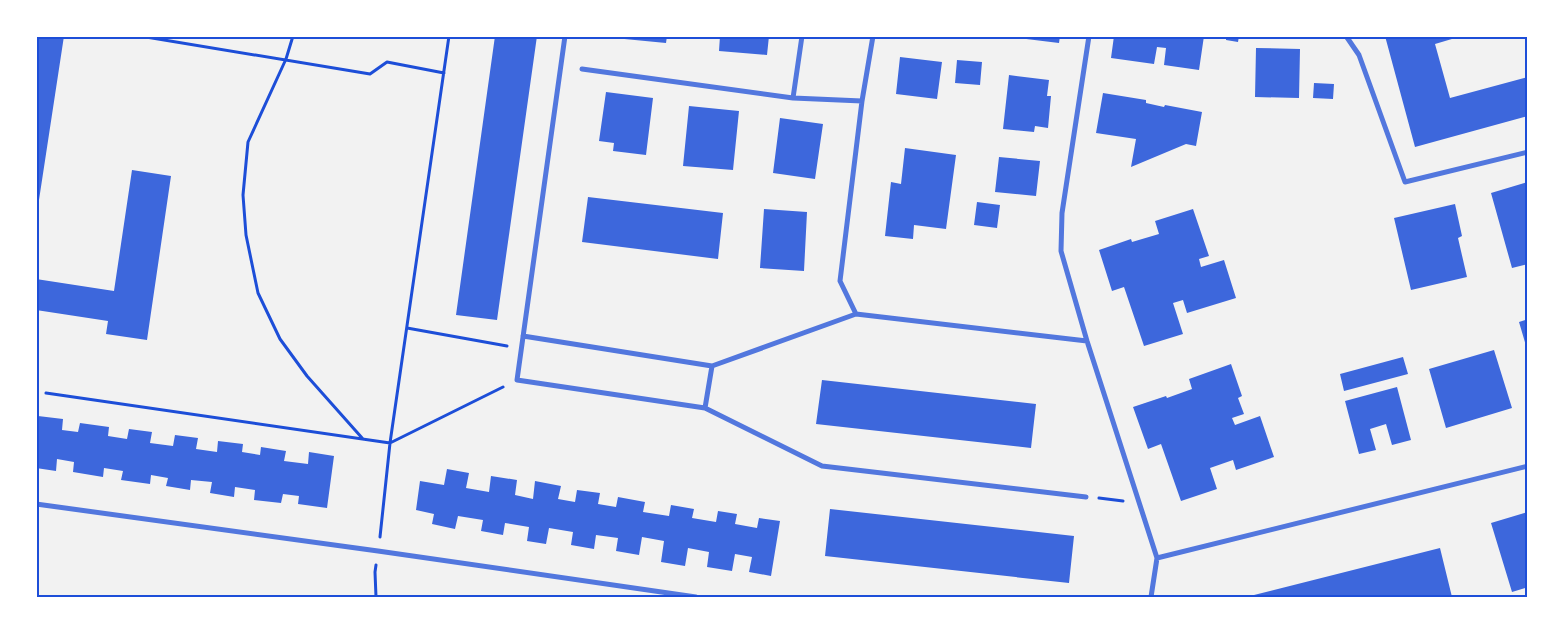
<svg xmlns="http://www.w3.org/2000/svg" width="1564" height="633" viewBox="0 0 1564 633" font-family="'Archivo Narrow',sans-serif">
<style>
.building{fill:#3d67dc}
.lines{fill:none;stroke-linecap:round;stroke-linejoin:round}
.path{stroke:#1d4ed8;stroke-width:3}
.minor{stroke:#5277de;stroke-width:5}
.neatline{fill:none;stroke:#1d4ed8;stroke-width:2}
</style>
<rect width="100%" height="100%" fill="#f2f2f2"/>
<path class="building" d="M 36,36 L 64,36 L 37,213 L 36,213 Z
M 495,36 L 537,36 L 497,320 L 456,315 Z
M 614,36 L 667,36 L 666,43 L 614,38 Z
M 720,36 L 769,36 L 767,55 L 719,51 Z
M 1010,36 L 1060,36 L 1059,43 L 1010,37 Z
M 1114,36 L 1204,36 L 1199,70 L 1164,65 L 1166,48 L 1157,47 L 1154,64 L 1111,58 Z
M 1226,36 L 1239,36 L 1238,42 L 1226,40 Z
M 1385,36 L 1462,36 L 1435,44 L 1450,98 L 1528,77 L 1528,116 L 1415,147 Z
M 1256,48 L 1300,49 L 1299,98 L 1255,97 Z
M 900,57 L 942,62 L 937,99 L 896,94 Z
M 957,60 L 982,62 L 980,85 L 955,83 Z
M 1009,75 L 1049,80 L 1047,96 L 1051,96 L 1048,128 L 1035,126 L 1034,132 L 1003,129 Z
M 1314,83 L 1334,84 L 1333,99 L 1313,98 Z
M 606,92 L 653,98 L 646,155 L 613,151 L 614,143 L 599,141 Z
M 1103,93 L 1146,100 L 1146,103 L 1164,107 L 1165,105 L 1202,112 L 1196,146 L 1186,144 L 1131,167 L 1136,139 L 1096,133 Z
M 689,106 L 739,111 L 733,170 L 683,166 Z
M 780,118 L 823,124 L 815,179 L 773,173 Z
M 905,148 L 956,155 L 946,229 L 914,225 L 913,239 L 885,236 L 891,182 L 901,184 Z
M 999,157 L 1040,161 L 1036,196 L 995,192 Z
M 132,170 L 171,176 L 147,340 L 106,334 L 108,321 L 36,310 L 36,279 L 114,291 Z
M 1528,182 L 1528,264 L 1512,268 L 1491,193 Z
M 588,197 L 723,213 L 718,259 L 582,242 Z
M 977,202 L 1000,205 L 997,228 L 974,225 Z
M 1455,204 L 1462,236 L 1458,238 L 1467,277 L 1411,290 L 1394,218 Z
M 764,209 L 807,212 L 804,271 L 760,268 Z
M 1193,209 L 1209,256 L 1199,259 L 1201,267 L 1224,260 L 1236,298 L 1187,313 L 1183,300 L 1173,303 L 1183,334 L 1144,346 L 1124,287 L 1112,291 L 1099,250 L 1131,239 L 1132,242 L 1159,234 L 1155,221 Z
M 1528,319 L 1528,349 L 1527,349 L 1519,322 Z
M 1494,350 L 1512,408 L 1446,428 L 1429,369 Z
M 1403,357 L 1408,374 L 1344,391 L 1340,374 Z
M 1231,364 L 1242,396 L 1238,398 L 1244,414 L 1232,418 L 1235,425 L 1260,416 L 1274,457 L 1236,470 L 1233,460 L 1210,468 L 1217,489 L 1181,501 L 1161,444 L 1148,449 L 1133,407 L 1166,396 L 1167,398 L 1192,389 L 1189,379 Z
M 822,380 L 1036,404 L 1031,448 L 816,424 Z
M 1397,387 L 1411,440 L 1392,445 L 1386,424 L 1370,429 L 1376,450 L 1359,454 L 1345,401 Z
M 38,416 L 63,419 L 62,430 L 78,432 L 80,423 L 109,427 L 108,436 L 127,439 L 129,429 L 152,432 L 150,443 L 173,446 L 175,435 L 198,438 L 196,449 L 217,452 L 218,441 L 243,444 L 242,452 L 260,455 L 261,447 L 286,451 L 284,461 L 308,464 L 309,452 L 334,456 L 327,508 L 298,504 L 299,496 L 283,494 L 281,503 L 254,500 L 255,490 L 235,487 L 234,497 L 210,493 L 212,482 L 191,480 L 190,490 L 166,486 L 168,478 L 151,475 L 150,484 L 121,480 L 123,471 L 104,468 L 103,477 L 73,472 L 74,462 L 57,459 L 56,471 L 36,468 L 36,428 Z
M 447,469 L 469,473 L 466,488 L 489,492 L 491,476 L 517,480 L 515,495 L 533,499 L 535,481 L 561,486 L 558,499 L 575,502 L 577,490 L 600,493 L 598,504 L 616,507 L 618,497 L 645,502 L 643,512 L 669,516 L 671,505 L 694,509 L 692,518 L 716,522 L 718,511 L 737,514 L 735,524 L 757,528 L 759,518 L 780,521 L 771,576 L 749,572 L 752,557 L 735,554 L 732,571 L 707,567 L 709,552 L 688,548 L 685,566 L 661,562 L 664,541 L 642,537 L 639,555 L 616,551 L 618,538 L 596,535 L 594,549 L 571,545 L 573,532 L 549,528 L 546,544 L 527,541 L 529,527 L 505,523 L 503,535 L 481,531 L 483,520 L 458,516 L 455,529 L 432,524 L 434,514 L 416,510 L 420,481 L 444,485 Z
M 830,509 L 1074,536 L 1069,583 L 825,556 Z
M 1528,512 L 1528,587 L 1512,592 L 1491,523 Z
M 1440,548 L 1452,597 L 1250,597 L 1250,596 Z"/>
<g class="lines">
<path class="path" d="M 140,36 L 370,74 L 387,62 L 444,73
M 293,36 L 286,59 L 248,142 L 243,195 L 246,235 L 258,293 L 280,339 L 307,376 L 363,439
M 407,328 L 507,346
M 46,393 L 390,443 L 503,387
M 1099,498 L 1123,501
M 380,537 L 390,443 L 449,36
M 376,565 L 375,572 L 376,597"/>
<path class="minor" d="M 565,36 L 517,380 L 705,408
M 1089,36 L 1062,213 L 1061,251 L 1087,341 L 1157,558 L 1151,597
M 1346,36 L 1359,55 L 1405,182 L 1528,152
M 582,69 L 793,98 L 862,101
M 793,98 L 802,36
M 856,314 L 840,281 L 862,101 L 873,36
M 523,336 L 712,366 L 856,314 L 1087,341
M 712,366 L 705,408 L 822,466 L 1086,497
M 36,504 L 378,551 L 696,597
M 1157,558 L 1528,466"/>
</g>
<rect width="1564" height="633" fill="none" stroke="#ffffff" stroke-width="75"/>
<rect x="38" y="38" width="1488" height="558" class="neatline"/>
</svg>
